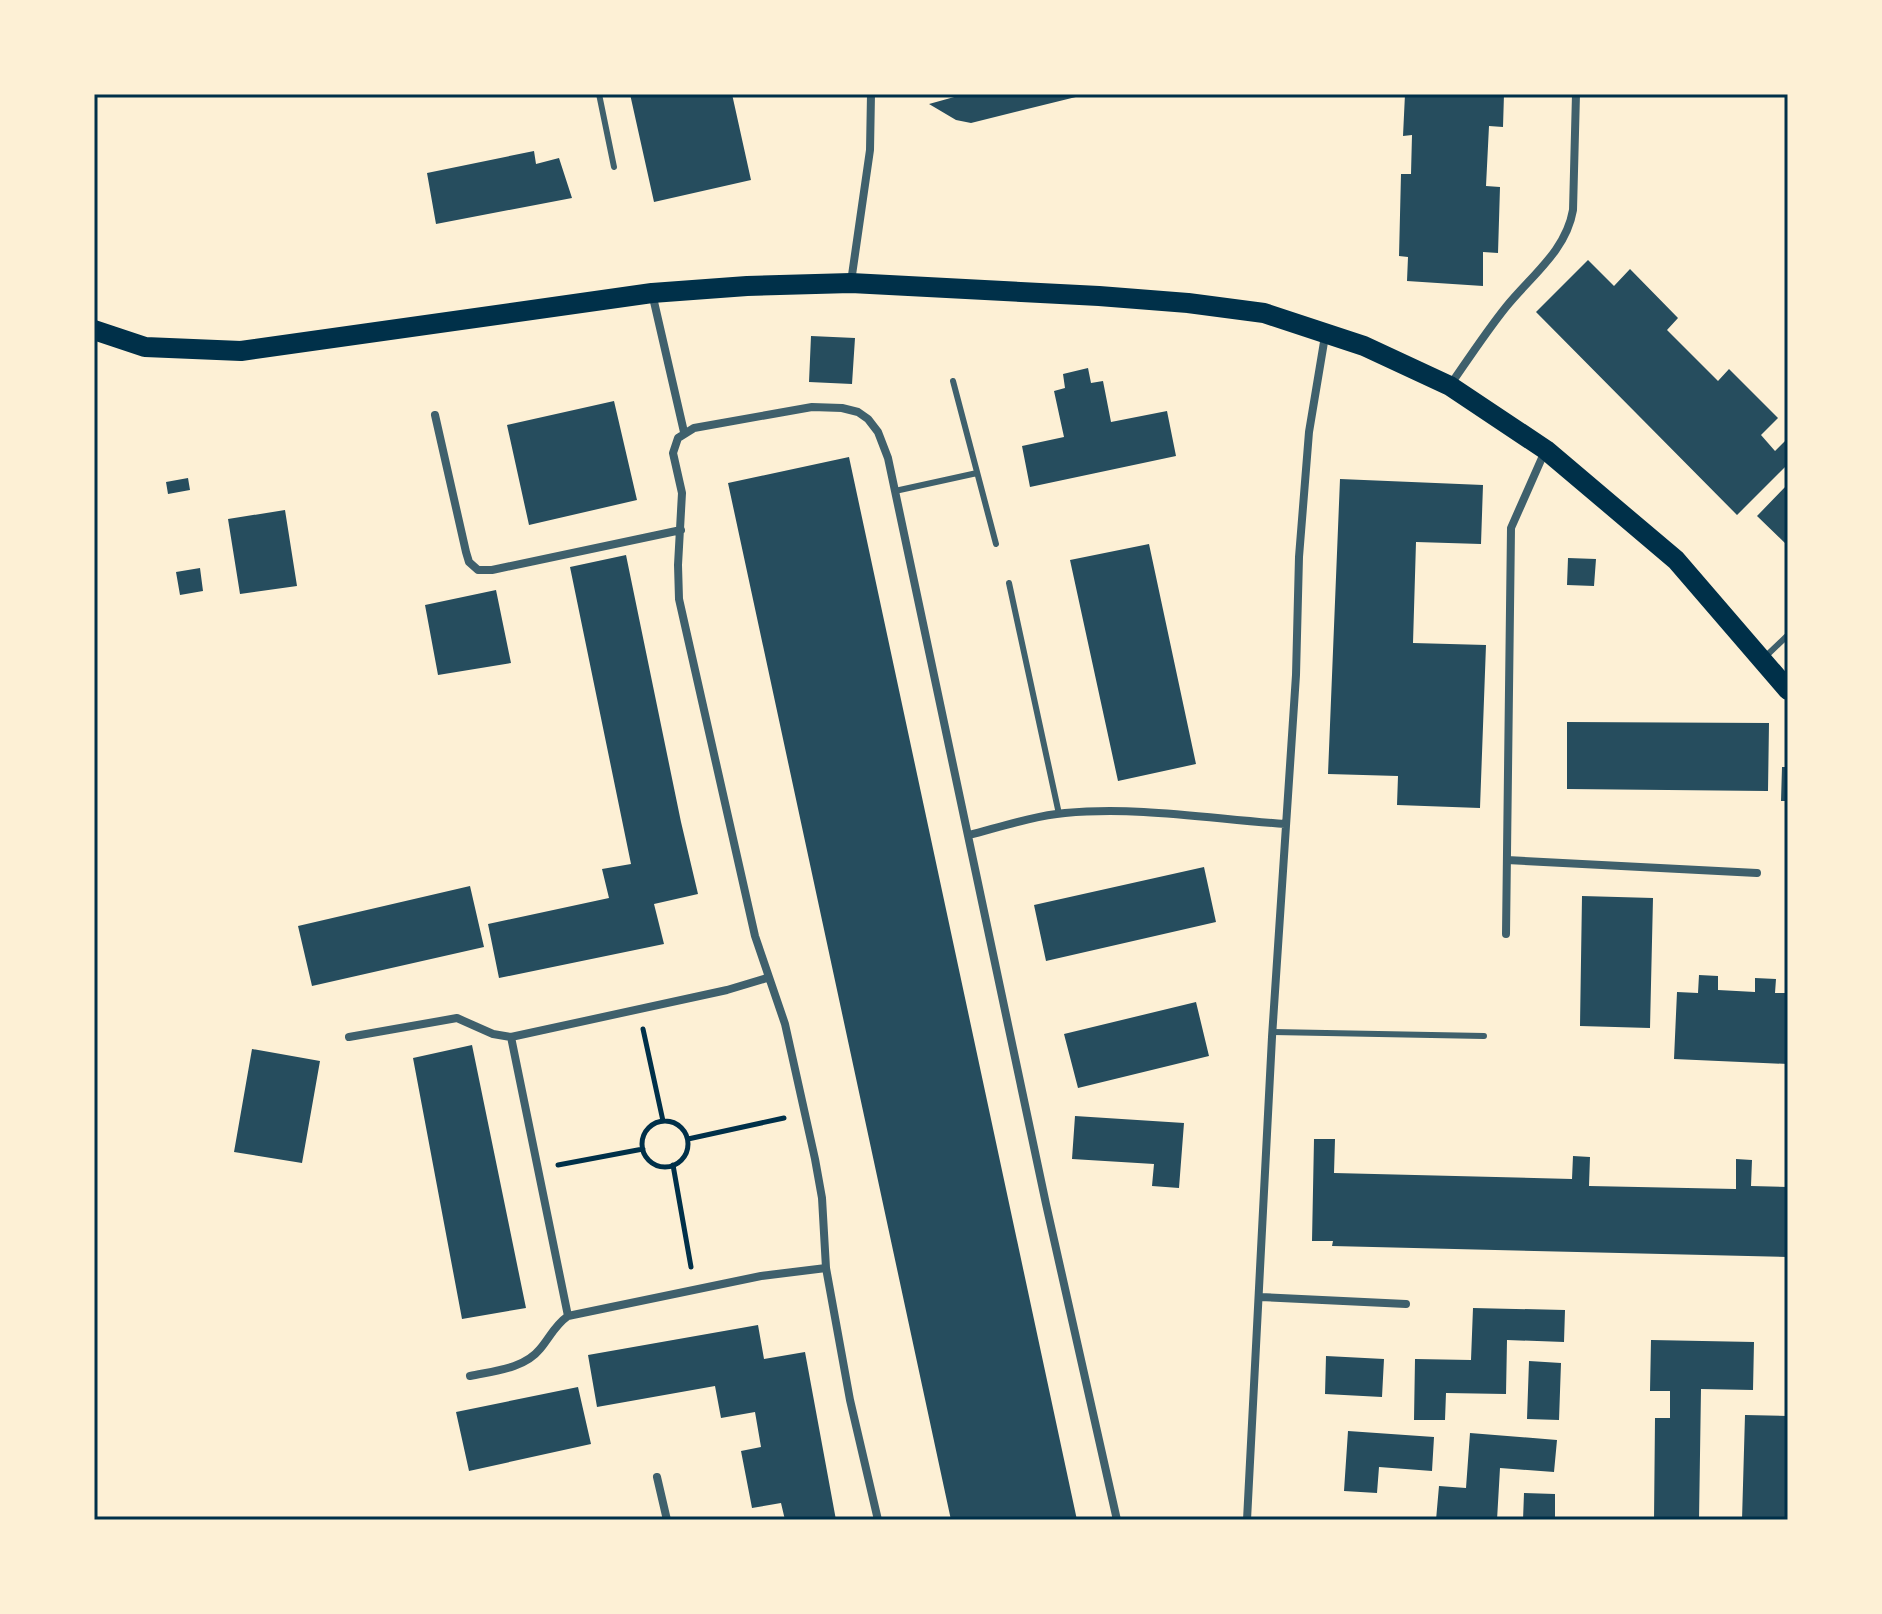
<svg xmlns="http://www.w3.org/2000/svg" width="1882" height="1614" viewBox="0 0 1882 1614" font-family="Roboto,sans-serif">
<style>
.building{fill:#264d5e}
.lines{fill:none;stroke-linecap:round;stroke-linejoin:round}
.path{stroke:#003049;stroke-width:5}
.service{stroke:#3f606c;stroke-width:6}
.minor{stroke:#3f606c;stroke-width:8}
.primary{stroke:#003049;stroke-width:20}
.neatline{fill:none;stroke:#003049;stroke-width:3}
</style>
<rect width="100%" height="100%" fill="#fdf0d5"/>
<path class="building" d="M 630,94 L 732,94 L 751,180 L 654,202 Z
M 965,94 L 1084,94 L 1084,95 L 971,123 L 956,120 L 929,104 Z
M 1405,94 L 1504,94 L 1503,127 L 1489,126 L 1486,186 L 1500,187 L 1498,253 L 1483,252 L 1483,286 L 1407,281 L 1408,257 L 1399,256 L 1401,174 L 1411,174 L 1412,135 L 1403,136 Z
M 534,151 L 536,164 L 559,158 L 572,198 L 436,224 L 427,173 Z
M 1588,260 L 1614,286 L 1630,269 L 1678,318 L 1667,330 L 1718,381 L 1729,369 L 1778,418 L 1761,435 L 1775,451 L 1788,438 L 1788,464 L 1737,515 L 1536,312 Z
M 811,336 L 855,338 L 852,384 L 809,382 Z
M 1088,368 L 1091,383 L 1103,381 L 1111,422 L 1167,411 L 1176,456 L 1030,487 L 1022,446 L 1064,437 L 1054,391 L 1065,388 L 1063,374 Z
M 614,401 L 637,500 L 529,525 L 507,425 Z
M 849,457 L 1077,1520 L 951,1520 L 728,483 Z
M 188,478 L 190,490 L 168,494 L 166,482 Z
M 1340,479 L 1483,485 L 1481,544 L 1416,542 L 1413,643 L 1486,645 L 1480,808 L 1397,805 L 1398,776 L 1328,774 Z
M 1788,484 L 1788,546 L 1757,516 Z
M 285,510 L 297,586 L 240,594 L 228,519 Z
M 1149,544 L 1196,764 L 1118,781 L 1070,560 Z
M 626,555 L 681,822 L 698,894 L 654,904 L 664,944 L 499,978 L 488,924 L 609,898 L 602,869 L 631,864 L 570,567 Z
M 1568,558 L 1596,559 L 1594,586 L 1567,585 Z
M 200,568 L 203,591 L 180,595 L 176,572 Z
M 496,590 L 511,663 L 438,675 L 425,605 Z
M 1567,722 L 1769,723 L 1768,791 L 1567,789 Z
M 1782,767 L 1788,767 L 1788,801 L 1781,801 Z
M 1204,867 L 1216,922 L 1046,961 L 1034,905 Z
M 470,886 L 484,947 L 312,986 L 298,926 Z
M 1582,896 L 1653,898 L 1650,1028 L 1580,1026 Z
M 1699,975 L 1718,976 L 1718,990 L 1755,992 L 1755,978 L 1776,979 L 1775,993 L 1788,993 L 1788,1064 L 1674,1059 L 1677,992 L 1698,993 Z
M 1196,1002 L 1209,1056 L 1078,1088 L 1064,1034 Z
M 472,1045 L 526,1308 L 462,1319 L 413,1058 Z
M 252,1049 L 320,1061 L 302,1163 L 234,1152 Z
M 1075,1116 L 1184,1123 L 1179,1188 L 1152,1186 L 1154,1164 L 1072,1159 Z
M 1314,1139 L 1335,1139 L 1334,1173 L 1572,1179 L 1573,1156 L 1590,1157 L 1589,1186 L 1736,1189 L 1736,1159 L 1752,1160 L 1751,1186 L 1788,1187 L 1788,1257 L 1332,1246 L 1333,1241 L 1312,1241 Z
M 1473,1308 L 1565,1310 L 1564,1342 L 1507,1340 L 1506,1394 L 1446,1393 L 1445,1420 L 1414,1420 L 1415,1359 L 1471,1360 Z
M 758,1325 L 764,1359 L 805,1352 L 836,1520 L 785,1520 L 781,1503 L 752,1508 L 741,1451 L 761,1447 L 755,1412 L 721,1418 L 715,1386 L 597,1407 L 588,1355 Z
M 1651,1340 L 1754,1342 L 1753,1390 L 1701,1389 L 1699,1520 L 1654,1520 L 1655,1418 L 1670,1418 L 1670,1391 L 1650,1391 Z
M 1326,1356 L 1384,1359 L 1382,1397 L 1325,1394 Z
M 1529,1361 L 1561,1363 L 1559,1420 L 1527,1419 Z
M 578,1387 L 591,1444 L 469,1471 L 456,1412 Z
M 1745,1415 L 1788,1416 L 1788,1520 L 1742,1520 Z
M 1348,1431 L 1434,1437 L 1432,1471 L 1379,1467 L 1377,1493 L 1344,1491 Z
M 1470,1433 L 1557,1440 L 1554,1472 L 1500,1468 L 1497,1520 L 1436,1520 L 1439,1486 L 1466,1488 Z
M 1524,1493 L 1555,1494 L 1555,1520 L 1523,1520 Z"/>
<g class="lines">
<path class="path" d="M 643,1029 L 663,1121
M642 1144a23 23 0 1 1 46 0a23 23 0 1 1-46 0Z
M 688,1139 L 784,1118
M 558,1165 L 643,1149
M 673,1165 L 691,1267"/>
<path class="service" d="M 599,94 L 614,167
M 953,381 L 996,544
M 895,491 L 977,473
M 1009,583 L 1059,814
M 1765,657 L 1788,635
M 1273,1032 L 1484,1036"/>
<path class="minor" d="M 851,282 L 870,150 L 871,94
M 652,293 L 684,432
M 1451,384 C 1469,358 1486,332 1506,307 C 1531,276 1566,251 1573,210 L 1576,94
M 435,415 L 466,552 L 469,562 L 478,570 L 492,570 L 681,530
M 969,835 C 1000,827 1033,816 1065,813 C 1138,806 1212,819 1285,824
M 1507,860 L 1757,873
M 1506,934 L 1511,528 L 1545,451
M 349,1037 L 457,1018 L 493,1034 L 511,1037 L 727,990 L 767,978
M 511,1037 L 568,1316
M 1260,1297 L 1406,1304
M 470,1376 C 493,1371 524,1369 540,1349 C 550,1337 555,1325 568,1316 L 761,1276 L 826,1268
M 657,1477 L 667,1520
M 878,1520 L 850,1400 L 826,1268 L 822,1198 L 815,1159 L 785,1024 L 755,936 L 679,599 L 678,565 L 682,493 L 673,453 L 678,438 L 694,428 L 812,407 L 842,408 L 858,412 L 868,419 L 878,432 L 888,458 L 1046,1204 L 1117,1520
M 1247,1520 L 1272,1037 L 1296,675 L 1299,557 L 1309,432 L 1325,336"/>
<path class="primary" d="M 94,330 L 145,347 L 241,351 L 652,293 L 747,286 L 851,283 L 1099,296 L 1188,303 L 1264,313 L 1364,346 L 1450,386 L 1546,450 L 1676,560 L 1788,690"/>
</g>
<rect width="1882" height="1614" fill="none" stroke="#fdf0d5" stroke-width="192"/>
<rect x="96" y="96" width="1690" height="1422" class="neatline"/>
</svg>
